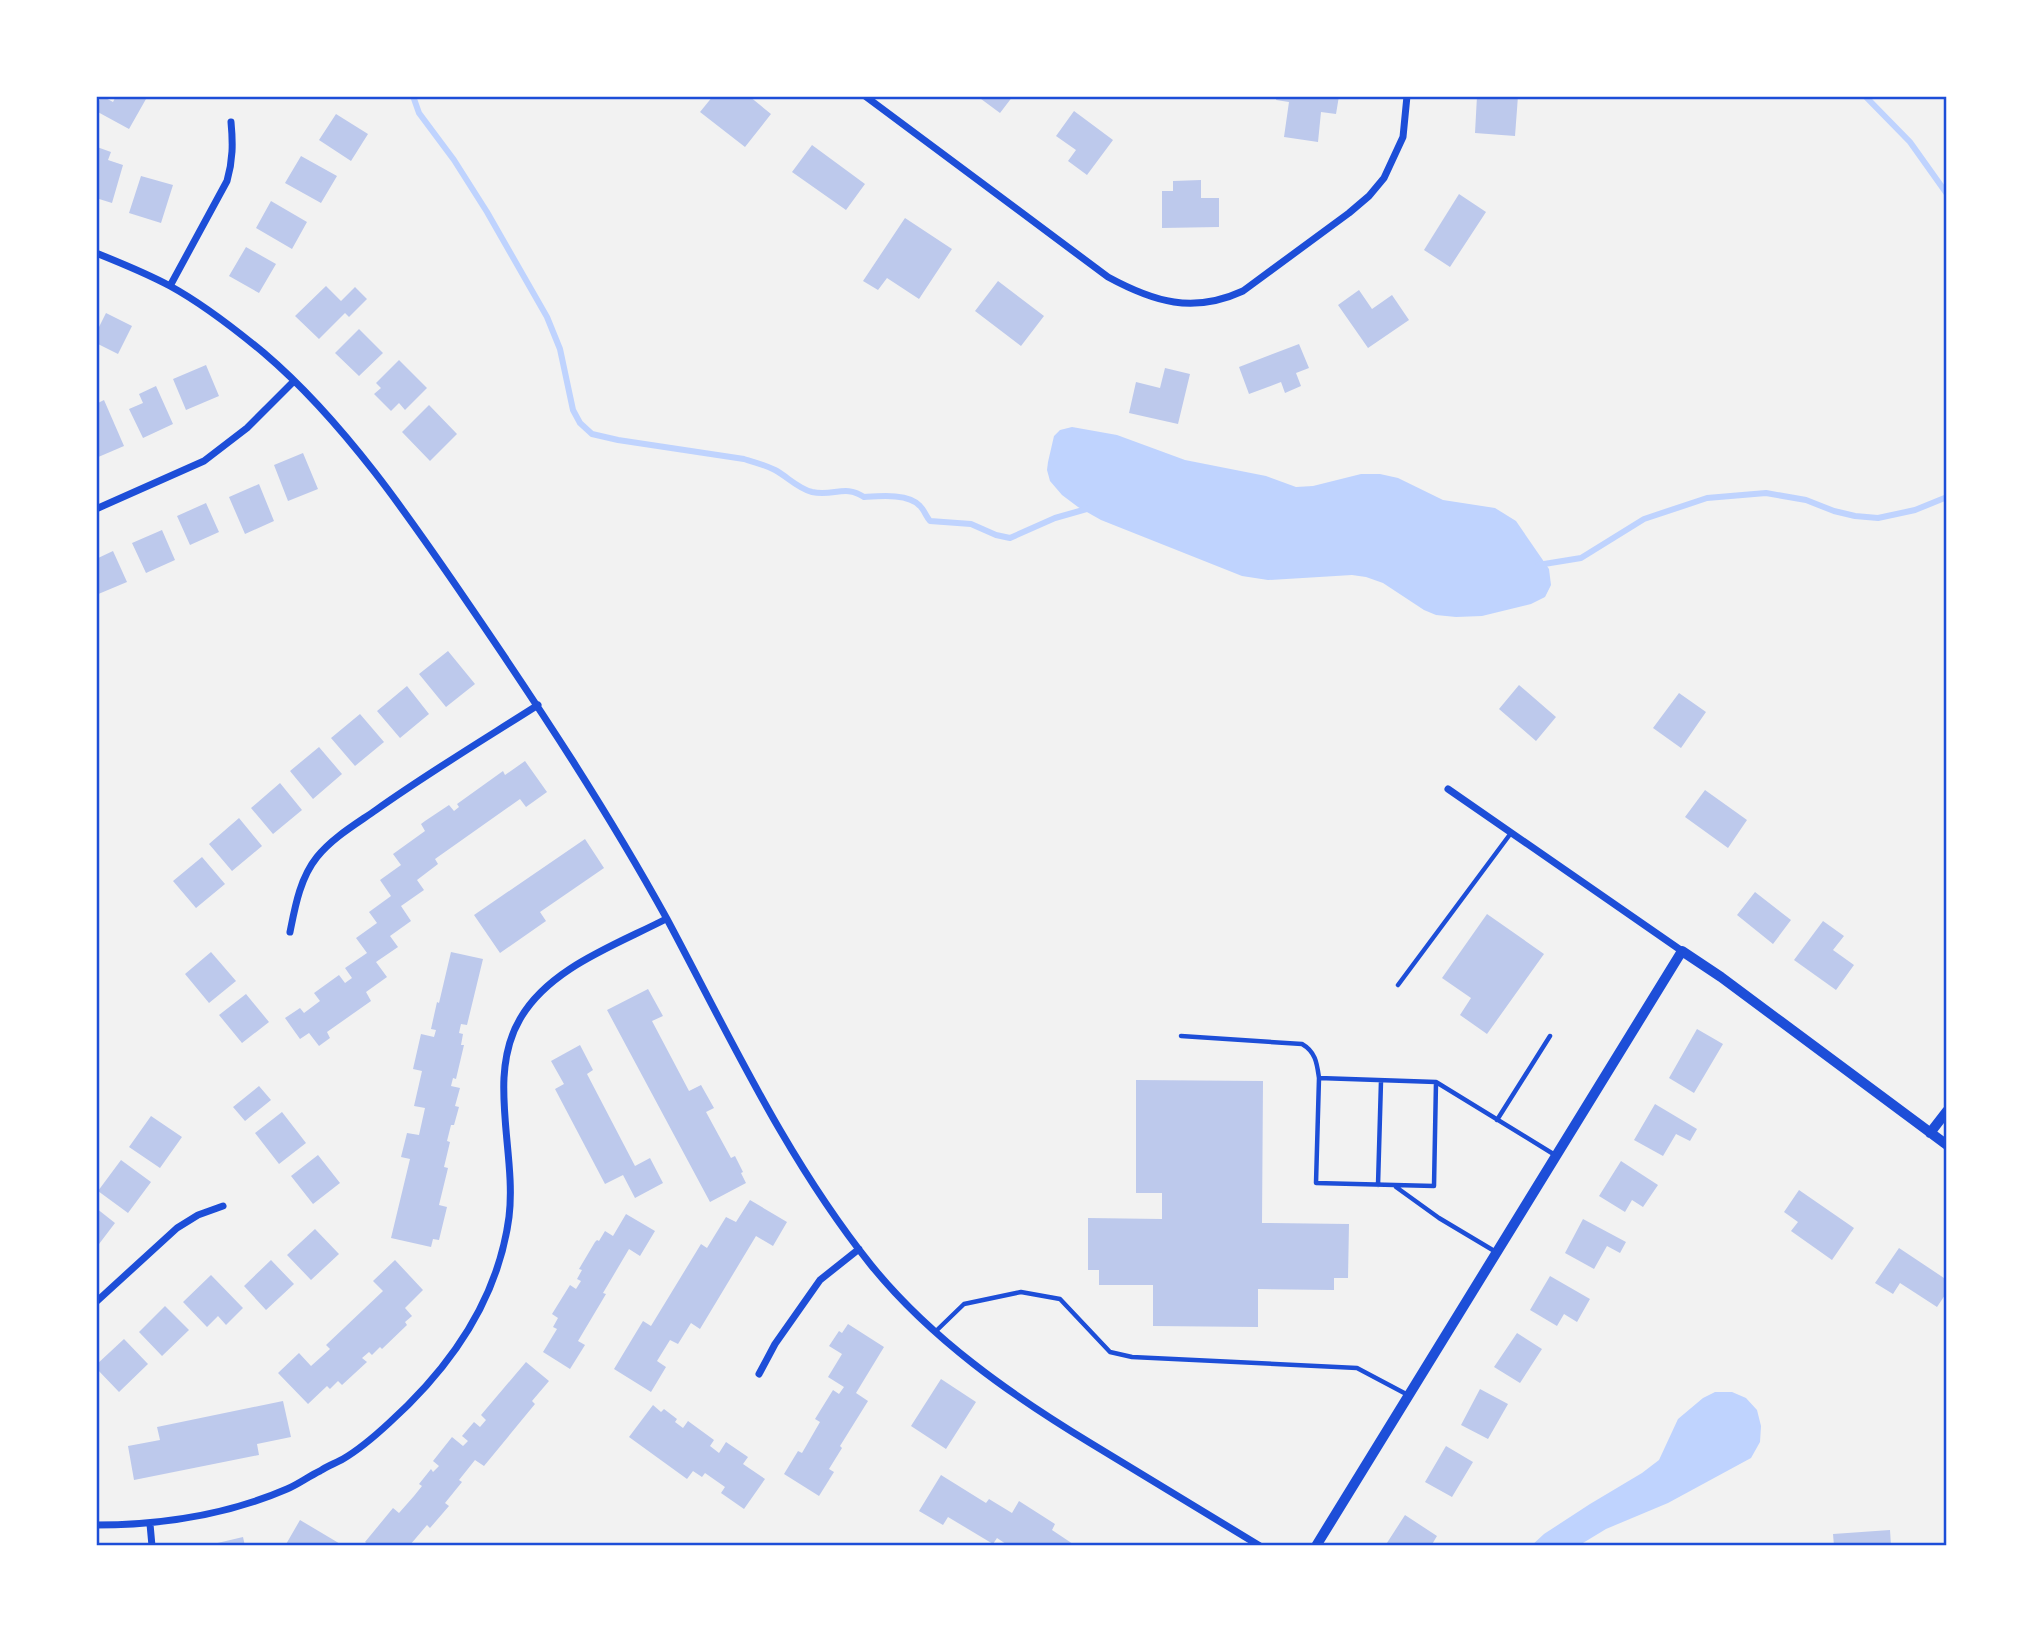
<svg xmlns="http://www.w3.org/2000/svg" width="2043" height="1642" viewBox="0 0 2043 1642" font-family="Poppins,sans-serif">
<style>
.water{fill:#bfd3fe}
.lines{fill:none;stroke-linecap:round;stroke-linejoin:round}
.stream{stroke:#bfd3fe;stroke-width:6}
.building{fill:#bdc9ec}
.service{stroke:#1d4ed8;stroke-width:4.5}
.minor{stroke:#1d4ed8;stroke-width:7}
.tertiary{stroke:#1d4ed8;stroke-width:10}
.neatline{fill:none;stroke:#1d4ed8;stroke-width:2.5}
</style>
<rect width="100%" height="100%" fill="#f2f2f2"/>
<path class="water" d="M 1072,427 L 1117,435 L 1185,460 L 1266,476 L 1296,487 L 1313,486 L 1361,474 L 1380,474 L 1398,478 L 1443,500 L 1495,508 L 1516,521 L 1549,569 L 1551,585 L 1545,597 L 1531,604 L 1482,616 L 1456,617 L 1436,615 L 1424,610 L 1383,583 L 1366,577 L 1352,575 L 1268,580 L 1242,576 L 1101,520 L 1078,507 L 1062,495 L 1050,481 L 1047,470 L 1048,462 L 1054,436 L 1060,430 Z
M 1715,1392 L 1732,1392 L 1746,1398 L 1757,1410 L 1761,1426 L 1760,1442 L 1751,1458 L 1668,1503 L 1606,1529 L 1578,1546 L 1531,1546 L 1544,1534 L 1590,1504 L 1642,1473 L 1659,1460 L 1678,1419 L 1703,1398 Z"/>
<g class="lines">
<path class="stream" d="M 413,96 L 419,113 L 454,160 L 487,212 L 547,317 L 560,349 L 573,410 L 580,423 L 592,434 L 618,440 L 744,459 C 754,462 765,465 775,470 C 788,477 797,488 812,492 C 833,497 845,484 864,497 C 879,496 909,493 920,506 C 924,510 926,516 930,521 L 971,524 L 996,535 L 1010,538 L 1055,518 L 1090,508
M 1865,96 L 1910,142 L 1947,194
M 1538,565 L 1581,558 L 1644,519 L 1707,498 L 1766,493 L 1806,500 L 1834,511 L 1855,516 L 1878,518 L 1915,510 L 1947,497"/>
</g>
<path class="building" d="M 102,96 L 113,102 L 116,96 L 141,96 L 146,99 L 129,129 L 96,111 L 96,106 Z
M 713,96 L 749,96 L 771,114 L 745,147 L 700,112 Z
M 977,96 L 1013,96 L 1000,113 Z
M 1277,96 L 1339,96 L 1336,114 L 1321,112 L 1318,142 L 1284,137 L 1289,102 L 1276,100 Z
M 1477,96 L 1518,96 L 1515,136 L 1475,133 Z
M 1074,111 L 1113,140 L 1087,175 L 1068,161 L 1076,150 L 1056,136 Z
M 336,114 L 368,134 L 351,161 L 319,140 Z
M 812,145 L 865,184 L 846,210 L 792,172 Z
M 97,147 L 111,152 L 108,160 L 123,165 L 112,203 L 96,198 Z
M 301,156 L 337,176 L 321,203 L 285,183 Z
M 141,176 L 173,185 L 161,223 L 129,213 Z
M 1201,180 L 1201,198 L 1219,198 L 1219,227 L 1162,228 L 1162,191 L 1173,191 L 1173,181 Z
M 1459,194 L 1486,212 L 1450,267 L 1424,250 Z
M 271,201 L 307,222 L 292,249 L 256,228 Z
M 905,218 L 952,249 L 919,299 L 887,278 L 878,290 L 863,281 Z
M 246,247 L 276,264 L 259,293 L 229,276 Z
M 998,281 L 1044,316 L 1021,346 L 975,311 Z
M 326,286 L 341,301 L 355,287 L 367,299 L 349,317 L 345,313 L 319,339 L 295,316 Z
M 1359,290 L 1372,309 L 1392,295 L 1409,320 L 1368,348 L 1338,305 Z
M 106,313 L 132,326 L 118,354 L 96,343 L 96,333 Z
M 359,329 L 383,353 L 359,376 L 335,353 Z
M 1299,344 L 1309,368 L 1296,373 L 1301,386 L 1285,393 L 1281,382 L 1249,394 L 1239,367 Z
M 399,360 L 427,388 L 405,410 L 399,403 L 391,411 L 374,394 L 381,388 L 376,383 Z
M 206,365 L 219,396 L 186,410 L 173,379 Z
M 1165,368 L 1190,374 L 1178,424 L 1129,413 L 1136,382 L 1160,388 Z
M 156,386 L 173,424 L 143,438 L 129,409 L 143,403 L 139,394 Z
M 104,400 L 124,446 L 96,458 L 96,404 Z
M 429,405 L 457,434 L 430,461 L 402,432 Z
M 303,453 L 318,489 L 288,501 L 274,465 Z
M 259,484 L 274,521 L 245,534 L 229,497 Z
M 206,503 L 219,532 L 190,545 L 177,516 Z
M 162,530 L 175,560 L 146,573 L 132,543 Z
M 113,551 L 127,582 L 96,595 L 96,559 Z
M 448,651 L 475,684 L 446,707 L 419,674 Z
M 1519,685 L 1556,717 L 1536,741 L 1499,709 Z
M 407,686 L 429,714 L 400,738 L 377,711 Z
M 1679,693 L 1706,712 L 1681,748 L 1653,728 Z
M 360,714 L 384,742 L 355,766 L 331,738 Z
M 319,747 L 342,774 L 313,799 L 290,771 Z
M 525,761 L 547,792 L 526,807 L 520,799 L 435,859 L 438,864 L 417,880 L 424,890 L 401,906 L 411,921 L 390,936 L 398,947 L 376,962 L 387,977 L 366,992 L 371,1001 L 327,1032 L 330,1038 L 319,1046 L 309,1033 L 300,1039 L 285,1018 L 300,1008 L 304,1013 L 320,1001 L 314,993 L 339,975 L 345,983 L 352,978 L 345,968 L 367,953 L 356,938 L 377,923 L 369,912 L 391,896 L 380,880 L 401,865 L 393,854 L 425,831 L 421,824 L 425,821 L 449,805 L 454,811 L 459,807 L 457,804 L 503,771 L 505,775 Z
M 280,783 L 302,810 L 273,834 L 251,808 Z
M 1705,790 L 1747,820 L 1728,848 L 1685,817 Z
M 239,818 L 262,846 L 232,871 L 209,844 Z
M 585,839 L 604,868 L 540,912 L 546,921 L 500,953 L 474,915 Z
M 202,857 L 225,884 L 196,908 L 173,881 Z
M 1755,892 L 1791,920 L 1773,944 L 1737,915 Z
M 1487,914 L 1544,954 L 1487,1034 L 1460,1015 L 1471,998 L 1442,978 Z
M 1823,921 L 1844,936 L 1833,950 L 1854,965 L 1836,990 L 1794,960 Z
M 211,952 L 236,981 L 209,1003 L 185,974 Z
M 451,952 L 483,959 L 467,1025 L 461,1024 L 459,1033 L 463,1034 L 461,1045 L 464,1045 L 456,1079 L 453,1078 L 451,1086 L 460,1088 L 455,1106 L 459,1107 L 454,1125 L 451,1125 L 447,1141 L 450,1142 L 444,1167 L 448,1168 L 439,1205 L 447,1207 L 439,1240 L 433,1239 L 431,1247 L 391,1238 L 410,1159 L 401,1157 L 407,1133 L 419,1135 L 425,1108 L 414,1106 L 422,1071 L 413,1069 L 421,1034 L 434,1037 L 436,1030 L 431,1029 L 437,1002 L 439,1003 Z
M 648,989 L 663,1016 L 652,1021 L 689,1091 L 701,1085 L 714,1108 L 706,1112 L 731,1158 L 735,1156 L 743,1172 L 741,1173 L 746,1183 L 710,1202 L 607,1010 Z
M 246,994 L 269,1022 L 242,1043 L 219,1015 Z
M 1697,1029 L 1723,1044 L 1694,1093 L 1669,1078 Z
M 580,1045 L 593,1070 L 587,1074 L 635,1166 L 650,1158 L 663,1183 L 635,1198 L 623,1175 L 605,1184 L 555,1089 L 564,1084 L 551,1061 Z
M 1136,1080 L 1263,1081 L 1262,1223 L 1349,1224 L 1348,1278 L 1334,1278 L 1334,1290 L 1258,1289 L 1258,1327 L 1153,1326 L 1153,1285 L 1099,1285 L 1099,1270 L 1088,1270 L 1088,1218 L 1162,1219 L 1162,1193 L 1136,1193 Z
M 259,1086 L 271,1100 L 245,1121 L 233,1107 Z
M 1655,1104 L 1697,1129 L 1690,1141 L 1676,1134 L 1663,1156 L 1634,1140 Z
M 282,1112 L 306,1143 L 279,1164 L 255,1133 Z
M 151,1116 L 182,1137 L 160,1168 L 129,1147 Z
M 318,1155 L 340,1183 L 313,1204 L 291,1176 Z
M 121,1160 L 151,1182 L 128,1213 L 98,1191 Z
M 1621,1161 L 1658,1185 L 1643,1207 L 1632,1200 L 1625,1212 L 1599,1196 Z
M 1799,1190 L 1854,1228 L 1832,1260 L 1791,1231 L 1798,1222 L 1784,1212 Z
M 750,1200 L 787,1222 L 773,1246 L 756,1236 L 700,1329 L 691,1323 L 678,1344 L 670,1340 L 657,1361 L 666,1367 L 651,1392 L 614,1369 L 643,1321 L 651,1326 L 701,1244 L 707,1248 L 726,1217 L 736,1222 Z
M 96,1208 L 115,1223 L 96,1248 Z
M 626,1214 L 655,1231 L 640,1256 L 629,1249 L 603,1293 L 606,1294 L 578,1341 L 585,1345 L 570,1369 L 543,1352 L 557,1329 L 553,1327 L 558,1318 L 552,1314 L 570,1285 L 576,1289 L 581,1281 L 577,1279 L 582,1270 L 579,1269 L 595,1242 L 597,1240 L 599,1241 L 605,1231 L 613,1236 Z
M 1583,1219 L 1626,1242 L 1620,1253 L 1607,1246 L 1594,1269 L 1565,1253 Z
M 315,1229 L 339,1254 L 311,1280 L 287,1255 Z
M 1899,1248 L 1947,1280 L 1947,1292 L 1937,1307 L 1900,1283 L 1893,1294 L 1875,1283 Z
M 271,1260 L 294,1284 L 266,1310 L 244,1286 Z
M 395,1260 L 423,1290 L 405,1308 L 412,1316 L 405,1322 L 407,1325 L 382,1349 L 380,1347 L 372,1355 L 369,1352 L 362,1358 L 367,1362 L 342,1385 L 338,1381 L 330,1389 L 327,1386 L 308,1404 L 278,1373 L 299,1353 L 311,1366 L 330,1349 L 326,1345 L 383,1291 L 373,1281 Z
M 211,1275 L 243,1308 L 226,1325 L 218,1316 L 207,1327 L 183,1302 Z
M 1550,1276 L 1590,1299 L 1577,1322 L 1564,1314 L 1557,1326 L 1530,1310 Z
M 165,1306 L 189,1330 L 162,1356 L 139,1332 Z
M 848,1324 L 884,1347 L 856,1393 L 868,1401 L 840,1446 L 842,1448 L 829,1469 L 834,1472 L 819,1496 L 784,1474 L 798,1451 L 802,1453 L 820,1422 L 815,1419 L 833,1390 L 839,1394 L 844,1387 L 828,1377 L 842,1354 L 829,1346 L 839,1331 L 842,1333 Z
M 1517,1333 L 1542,1349 L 1520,1383 L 1494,1367 Z
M 124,1339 L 148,1364 L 119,1392 L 96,1368 L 96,1365 Z
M 526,1362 L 549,1381 L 532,1401 L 535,1404 L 484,1466 L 475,1460 L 459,1480 L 462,1482 L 445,1503 L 449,1506 L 430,1528 L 427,1525 L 410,1545 L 407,1543 L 405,1546 L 370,1546 L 365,1542 L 393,1508 L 399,1513 L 414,1496 L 422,1486 L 419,1484 L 431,1469 L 433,1472 L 439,1466 L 433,1461 L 452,1437 L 463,1446 L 468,1441 L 462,1436 L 474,1422 L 480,1427 L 486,1420 L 481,1415 Z
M 941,1379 L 976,1402 L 946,1449 L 911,1426 Z
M 1480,1389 L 1508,1404 L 1488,1439 L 1461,1425 Z
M 283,1401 L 291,1437 L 257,1444 L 259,1455 L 134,1480 L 128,1446 L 160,1440 L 157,1427 Z
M 653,1405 L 661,1412 L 664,1409 L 677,1419 L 675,1422 L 683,1428 L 688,1421 L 714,1440 L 710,1446 L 719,1453 L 726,1442 L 748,1457 L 743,1464 L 765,1479 L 744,1509 L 721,1493 L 725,1487 L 705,1473 L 702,1477 L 693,1471 L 687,1479 L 629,1437 Z
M 1446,1446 L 1473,1462 L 1452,1497 L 1425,1482 Z
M 941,1475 L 986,1503 L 989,1499 L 1012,1513 L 1019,1501 L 1055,1524 L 1052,1530 L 1076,1546 L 1009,1546 L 997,1538 L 993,1544 L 948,1517 L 943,1525 L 919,1511 Z
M 1405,1515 L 1437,1536 L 1431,1546 L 1385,1546 Z
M 300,1520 L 337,1542 L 343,1546 L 285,1546 Z
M 1890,1530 L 1891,1546 L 1834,1546 L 1833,1534 Z
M 243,1537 L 245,1546 L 209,1546 L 209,1545 Z"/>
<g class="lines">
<path class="service" d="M 1398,985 L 1511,833
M 1181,1036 L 1302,1044 C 1316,1052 1317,1064 1319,1078
M 1436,1082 L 1434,1186 L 1316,1183 L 1319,1078 L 1436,1082 L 1555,1155
M 1497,1120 L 1550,1036
M 1378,1185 L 1381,1081
M 1396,1187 L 1439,1218 L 1496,1252
M 935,1332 L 964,1304 L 1021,1292 L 1060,1299 L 1110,1352 L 1132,1357 L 1357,1368 L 1408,1395"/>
<path class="minor" d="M 865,96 L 1108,277 C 1154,302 1193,314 1243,291 L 1349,213 L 1369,196 L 1384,178 L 1403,137 L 1407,96
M 96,253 C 121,263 146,273 170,286 C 203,304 235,329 264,353 C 345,422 412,521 472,609 C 541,710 608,812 667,919 C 730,1037 787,1160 871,1265 C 931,1339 1011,1395 1092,1444 C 1148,1478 1204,1512 1260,1546
M 170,286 L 227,181 C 233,160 233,143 231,122
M 96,509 L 204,461 L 247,428 L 294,381
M 1448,789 L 1682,951
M 290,932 C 295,907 300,878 317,857 C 332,838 356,824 376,810 C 428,773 483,740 538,705
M 96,1302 L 177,1228 L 198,1215 L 223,1206
M 759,1374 L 775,1344 L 820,1280 L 859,1249
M 150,1524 L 152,1546
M 96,1525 C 162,1525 227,1515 287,1489 C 299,1484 309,1476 320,1471 C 327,1466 336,1463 343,1459 C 360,1449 375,1436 389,1423 C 450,1368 498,1300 509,1217 C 517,1153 486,1077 520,1019 C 549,968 616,945 666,919"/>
<path class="tertiary" d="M 1930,1133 L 1947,1111
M 1316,1546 L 1682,951 L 1721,977 L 1947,1145"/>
</g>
<rect width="2043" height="1642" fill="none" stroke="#ffffff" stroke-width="196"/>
<rect x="98" y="98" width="1847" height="1446" class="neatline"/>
</svg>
